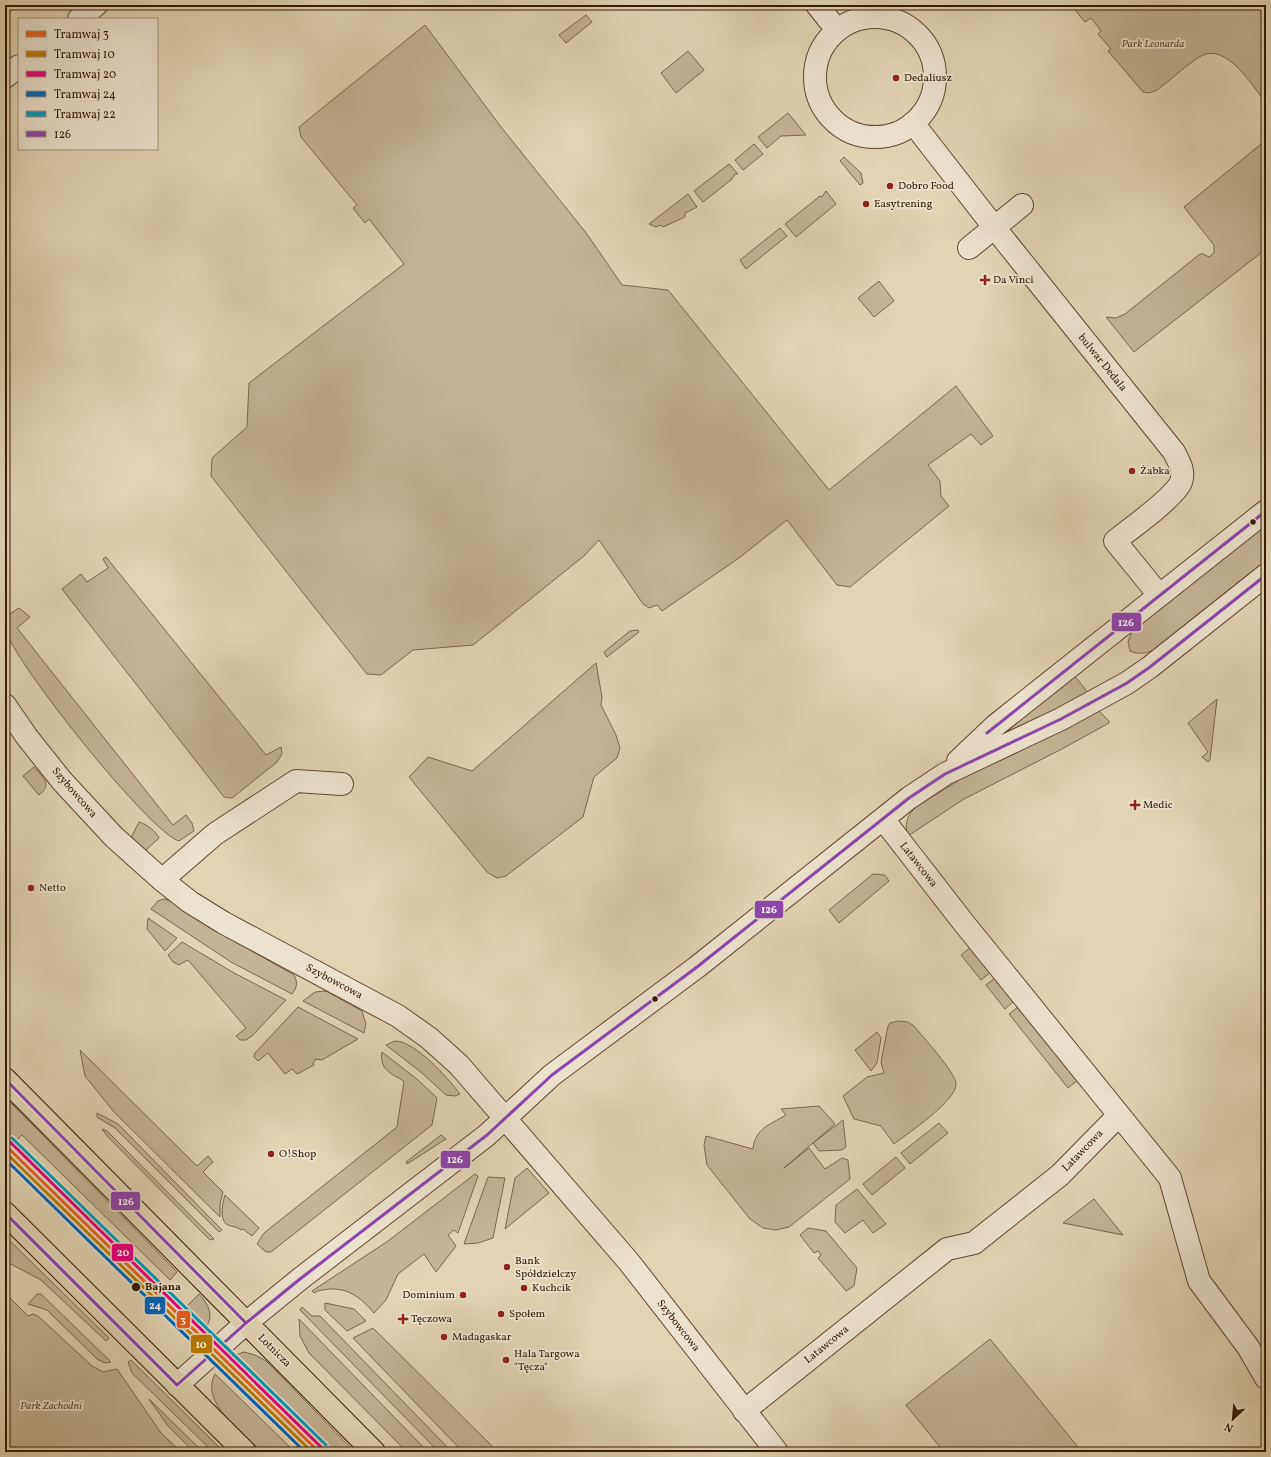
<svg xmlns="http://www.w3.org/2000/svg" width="1271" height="1457" viewBox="0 0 1271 1457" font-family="Vollkorn,serif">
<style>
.green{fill:#c4b495;stroke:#7b674c}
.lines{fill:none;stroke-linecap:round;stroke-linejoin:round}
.street-casing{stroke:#5e482e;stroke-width:24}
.primary-casing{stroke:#321a02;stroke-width:24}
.street{stroke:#ece3ce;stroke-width:22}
.primary{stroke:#e2d4b3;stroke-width:22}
.bus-1-casing{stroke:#ece3ce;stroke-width:6}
.bus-1{stroke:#8e44ad;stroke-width:3}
.tram-1-casing{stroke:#ece3ce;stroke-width:6}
.tram-2-casing{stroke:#ece3ce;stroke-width:6}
.tram-3-casing{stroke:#ece3ce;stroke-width:6}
.tram-4-casing{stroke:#ece3ce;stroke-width:6}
.tram-5-casing{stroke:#ece3ce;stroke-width:6}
.tram-1{stroke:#e86120;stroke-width:3}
.tram-2{stroke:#bc7c01;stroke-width:3}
.tram-3{stroke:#e5007d;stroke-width:3}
.tram-4{stroke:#0065bd;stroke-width:3}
.tram-5{stroke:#059bba;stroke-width:3}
.poi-dot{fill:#8f2418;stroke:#ece3ce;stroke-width:1.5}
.bus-dot{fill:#321a02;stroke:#ece3ce;stroke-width:1.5}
.labels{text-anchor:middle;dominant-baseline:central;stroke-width:3.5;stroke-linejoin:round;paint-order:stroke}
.park-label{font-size:11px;font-style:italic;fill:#5e482e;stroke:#ece3ce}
.poi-label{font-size:11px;fill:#321a02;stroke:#ece3ce;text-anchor:start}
.street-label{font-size:11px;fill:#321a02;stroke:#ece3ce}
.stop-label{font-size:11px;font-weight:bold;fill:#321a02;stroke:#ece3ce;text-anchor:start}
.line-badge{stroke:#ece3ce;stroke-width:1.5}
.badge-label{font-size:11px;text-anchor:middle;font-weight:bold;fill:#fff}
</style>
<rect width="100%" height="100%" fill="#e2d4b3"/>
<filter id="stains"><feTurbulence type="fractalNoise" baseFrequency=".005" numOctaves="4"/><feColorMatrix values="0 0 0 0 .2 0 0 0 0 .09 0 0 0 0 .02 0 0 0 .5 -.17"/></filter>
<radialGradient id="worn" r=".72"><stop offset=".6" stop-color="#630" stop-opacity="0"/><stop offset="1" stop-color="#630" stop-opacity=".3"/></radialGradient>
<path class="green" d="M 1071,5 L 1266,5 L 1266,103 C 1253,87 1227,42 1201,56 C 1186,65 1172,79 1157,90 L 1149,93 L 1143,92 L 1108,51 L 1111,49 L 1098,34 L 1101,31 L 1091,18 L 1085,22 Z
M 586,15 L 592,22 L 566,43 L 559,35 Z
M 425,25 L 501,127 L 587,234 L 622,285 L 668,290 L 829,490 L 956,386 L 993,436 L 981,445 L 971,434 L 928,465 L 940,481 L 941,496 L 949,506 L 850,587 L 837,585 L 787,520 L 739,558 L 662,611 L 657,605 L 649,608 L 643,604 L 599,540 L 584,556 L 473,645 L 413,650 L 381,675 L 367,674 L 211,476 L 212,458 L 247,427 L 249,383 L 404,264 L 369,219 L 365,223 L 353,208 L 357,205 L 301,137 L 299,127 Z
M 688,51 L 704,70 L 676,93 L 661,73 Z
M 788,113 L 806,135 L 781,136 L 767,148 L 758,137 Z
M 1266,140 L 1266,249 L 1134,352 L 1106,317 L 1116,318 L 1125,314 L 1200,254 L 1203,254 L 1209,257 L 1214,253 L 1214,245 L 1184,207 Z
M 754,144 L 763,154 L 743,170 L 735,160 Z
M 844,157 L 861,173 L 863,183 L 860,185 L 840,161 Z
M 729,164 L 738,174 L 735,174 L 731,180 L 703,202 L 694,191 Z
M 826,191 L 836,204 L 796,237 L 785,224 L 820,196 L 822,197 Z
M 688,194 L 697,207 L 685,213 L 685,217 L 663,227 L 661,225 L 656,227 L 649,224 Z
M 780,228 L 787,236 L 746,269 L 740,260 Z
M 879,281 L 894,301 L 874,317 L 858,298 Z
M 1266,521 L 1266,563 L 1160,647 C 1151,652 1140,656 1130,651 L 1128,642 L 1132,631 Z
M 106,557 L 266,755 L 281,747 L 282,754 L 277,762 L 232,798 L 224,797 L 62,589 L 81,574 L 87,582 L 108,568 L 103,559 Z
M 19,608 L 30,617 L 17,628 L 173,825 L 186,815 L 192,823 L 194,831 L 179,841 C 150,833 13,661 5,629 C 4,626 5,621 5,617 Z
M 638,630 L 639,632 L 607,657 L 604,652 L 630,631 Z
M 596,663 L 602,697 L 601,705 L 616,735 L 620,748 L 617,758 L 594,777 L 583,817 L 506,876 L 497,878 L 487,872 L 409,777 L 428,757 L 472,771 Z
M 1073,674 L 1089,694 L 1001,738 L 998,734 Z
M 1217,699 L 1210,760 L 1208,762 L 1202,757 L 1208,752 L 1188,723 Z
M 1097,709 L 1109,721 L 1109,723 L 1062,749 L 964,799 L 908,836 C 904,825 907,815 916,807 L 972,772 Z
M 34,767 C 43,778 53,784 39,795 L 23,776 Z
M 139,822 C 146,824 156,831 159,838 L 145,851 L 131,838 Z
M 873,874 L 885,875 L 889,881 L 839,923 L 829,910 Z
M 164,899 L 171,901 L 217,931 L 294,975 C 298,982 297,988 292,994 L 231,962 L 151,909 L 158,901 Z
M 148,918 L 177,938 L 165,951 L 147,929 Z
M 182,942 L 236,974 L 286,1000 L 252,1036 L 246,1040 L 240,1040 L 236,1036 L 246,1028 L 188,960 L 179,965 L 173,962 L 168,955 Z
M 971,947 L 991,972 L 981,980 L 961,955 Z
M 995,978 L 1014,1001 L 1005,1009 L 986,985 Z
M 324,991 L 328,992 L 362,1011 L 366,1024 L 364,1033 L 303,1001 L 315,992 Z
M 298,1007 L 358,1039 L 322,1060 L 316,1059 L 313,1063 L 314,1065 L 297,1074 L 292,1069 L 285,1074 L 268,1053 L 258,1061 L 254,1057 L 255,1053 Z
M 1018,1007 L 1078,1080 L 1068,1088 L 1009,1014 Z
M 898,1021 L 908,1022 L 914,1026 C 923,1037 954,1071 956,1083 C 958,1100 908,1133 894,1144 L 881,1126 L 854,1119 L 843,1096 L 867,1077 L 884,1073 L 881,1062 L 888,1026 L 890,1023 Z
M 877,1032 L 881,1038 L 877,1063 L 871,1071 L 855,1050 Z
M 395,1041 C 415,1041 448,1078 460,1094 L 455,1096 L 446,1095 L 422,1073 L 386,1045 Z
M 80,1050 L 197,1166 L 208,1156 L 213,1162 L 203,1172 L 223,1192 L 220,1204 L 220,1217 L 114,1112 L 85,1076 Z
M 382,1052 L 418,1080 L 437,1098 L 432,1125 L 271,1252 L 266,1252 L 257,1244 L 264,1233 L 397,1127 L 404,1081 C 391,1074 379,1069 382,1052 Z
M 5,1097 L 177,1272 L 170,1280 L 22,1135 L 12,1145 L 5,1138 Z
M 819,1106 L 835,1124 L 784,1168 L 809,1148 L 825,1169 L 842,1158 L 848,1160 L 850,1179 L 789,1227 L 776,1230 L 763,1228 L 750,1219 L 707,1165 L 704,1145 L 706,1136 L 753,1149 C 755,1129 769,1125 786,1115 L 781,1109 Z
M 97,1113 L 118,1124 L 222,1230 L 219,1232 L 115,1128 L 97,1117 Z
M 843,1120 L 846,1147 L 842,1150 L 819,1151 L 813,1143 Z
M 939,1123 L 948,1133 L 910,1164 L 901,1153 Z
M 102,1129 L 107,1131 L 214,1239 L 210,1240 L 108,1137 Z
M 441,1135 L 446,1139 L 407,1164 L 406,1162 Z
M 896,1157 L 905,1168 L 872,1195 L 863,1184 Z
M 527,1168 L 549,1193 L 505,1229 L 515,1178 Z
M 475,1174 L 478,1176 L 458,1233 L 454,1230 L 448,1235 L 456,1246 L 436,1272 L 424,1254 L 398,1274 L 386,1300 L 374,1313 C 362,1299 350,1288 329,1289 C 324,1290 318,1290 314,1293 L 312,1291 L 388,1241 Z
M 488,1177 L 505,1178 L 493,1238 L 478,1243 L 464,1244 Z
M 857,1189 L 886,1224 L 873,1233 L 863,1220 L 845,1233 L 835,1222 L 836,1205 Z
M 225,1195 L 259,1228 L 252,1236 L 243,1229 L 241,1230 C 236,1226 231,1227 226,1224 C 219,1217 223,1202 225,1195 Z
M 1094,1199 L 1123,1235 L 1063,1223 Z
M 808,1228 L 826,1231 L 857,1268 L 854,1286 L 846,1291 L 818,1258 L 821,1255 L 818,1251 L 814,1253 L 800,1235 Z
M 5,1236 L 109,1338 L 106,1341 L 41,1280 L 5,1261 Z
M 5,1293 L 28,1316 L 33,1314 L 38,1316 L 92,1366 L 103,1372 L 117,1369 L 161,1433 L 181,1452 L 5,1452 Z
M 37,1294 L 41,1294 L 111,1362 L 105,1363 L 97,1359 L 47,1310 L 28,1304 Z
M 199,1294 C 210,1306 215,1318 203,1331 L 182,1311 Z
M 325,1303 L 354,1309 L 366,1321 L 347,1331 L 325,1310 Z
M 302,1307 L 312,1316 L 320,1316 L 452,1452 L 439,1452 L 300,1310 Z
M 299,1319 L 428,1452 L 407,1452 L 309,1353 L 300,1336 Z
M 373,1328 L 497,1451 L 496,1452 L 463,1452 L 353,1338 Z
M 990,1339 L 1082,1452 L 944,1452 L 906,1405 Z
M 244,1352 L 255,1355 L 266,1361 L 355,1452 L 327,1452 L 230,1357 Z
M 131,1360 L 224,1452 L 213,1452 L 132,1373 L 128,1362 Z
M 215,1374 L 295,1452 L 262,1452 C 244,1434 199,1403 215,1374 Z
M 149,1399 L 203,1452 L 194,1452 L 168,1426 Z"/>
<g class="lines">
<defs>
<path id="street" d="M 817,5 L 837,30
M815 77a60 60 0 1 1 120 0a60 60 0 1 1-120 0Z
M 79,19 L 96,5
M 5,77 L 19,66
M 913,123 L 994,227 L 1174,452 C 1179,462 1185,471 1181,482 C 1174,498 1130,529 1115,541 L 1159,595
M 969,248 L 1022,205
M 5,705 L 27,737 L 62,781 L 114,837 L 162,880 L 190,902 L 224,923 L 398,1016 L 429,1038 L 459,1065 L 629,1262 L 777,1452
M 958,761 L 996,725 L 1266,511
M 883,819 L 963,922 L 1170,1178 L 1199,1281 L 1248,1347 L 1266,1378
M 162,880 L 215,834 L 296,781 L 342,784
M 177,1385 L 246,1323 L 300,1279 L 487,1135 L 552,1075 L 697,967 L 909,798 L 945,774 L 1061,719 L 1127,683 L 1150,667 L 1266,575
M 744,1411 L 947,1249 L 974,1243 L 1060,1175 L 1119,1115"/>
<path id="primary" d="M 5,1079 L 374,1452
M 5,1213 L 245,1452"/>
</defs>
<use href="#street" class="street-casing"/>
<use href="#primary" class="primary-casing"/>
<use href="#street" class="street"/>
<use href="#primary" class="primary"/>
<defs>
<path id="bus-1" d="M 987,733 L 1266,511
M 5,1079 L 246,1323
M 5,1213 L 177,1385 L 246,1323 L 300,1279 L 487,1135 L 552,1075 L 697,967 L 909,798 L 945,774 L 1061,719 L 1127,683 L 1150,667 L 1266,575"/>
</defs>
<use href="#bus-1" class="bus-1-casing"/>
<use href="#bus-1" class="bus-1"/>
<defs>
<path id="tram-1" d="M 5,1145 L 319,1452"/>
<path id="tram-2" d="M 5,1152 L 312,1452"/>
<path id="tram-3" d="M 9,1141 L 322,1448"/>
<path id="tram-4" d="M 5,1159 L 305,1452"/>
<path id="tram-5" d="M 12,1138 L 326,1445"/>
</defs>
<use href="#tram-1" class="tram-1-casing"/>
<use href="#tram-2" class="tram-2-casing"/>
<use href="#tram-3" class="tram-3-casing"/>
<use href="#tram-4" class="tram-4-casing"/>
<use href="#tram-5" class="tram-5-casing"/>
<use href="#tram-1" class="tram-1"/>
<use href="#tram-2" class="tram-2"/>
<use href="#tram-3" class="tram-3"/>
<use href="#tram-4" class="tram-4"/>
<use href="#tram-5" class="tram-5"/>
</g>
<g class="poi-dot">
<circle cx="896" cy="78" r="4"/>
<circle cx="890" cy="186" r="4"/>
<circle cx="866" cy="204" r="4"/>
<path d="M983 274h4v4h4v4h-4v4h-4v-4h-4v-4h4z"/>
<circle cx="1132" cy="471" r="4"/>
<path d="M1133 799h4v4h4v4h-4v4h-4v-4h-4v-4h4z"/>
<circle cx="31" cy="888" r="4"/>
<circle cx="271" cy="1154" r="4"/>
<circle cx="507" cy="1267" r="4"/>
<circle cx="524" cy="1288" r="4"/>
<circle cx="463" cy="1295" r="4"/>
<circle cx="501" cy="1314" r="4"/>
<path d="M401 1313h4v4h4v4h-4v4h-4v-4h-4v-4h4z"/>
<circle cx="444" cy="1337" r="4"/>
<circle cx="506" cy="1360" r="4"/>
</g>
<g class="bus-dot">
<circle cx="1253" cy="522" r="3.5"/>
<circle cx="655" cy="999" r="3.5"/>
<circle cx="136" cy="1287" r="5"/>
</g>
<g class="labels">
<g class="park-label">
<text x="1153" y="44">Park Leonarda</text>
<text x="51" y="1406">Park Zachodni</text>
</g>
<g class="poi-label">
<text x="904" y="78">Dedaliusz</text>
<text x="898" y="186">Dobro Food</text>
<text x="874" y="204">Easytrening</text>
<text x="993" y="280">Da Vinci</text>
<text x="1140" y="471">Żabka</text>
<text x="1143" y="805">Medic</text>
<text x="39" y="888">Netto</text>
<text x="279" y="1154">O!Shop</text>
<text x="515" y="1261">Bank<tspan x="515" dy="13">Spółdzielczy</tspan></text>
<text x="532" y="1288">Kuchcik</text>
<text x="455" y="1295" text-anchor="end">Dominium</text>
<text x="509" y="1314">Społem</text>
<text x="411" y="1319">Tęczowa</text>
<text x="452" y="1337">Madagaskar</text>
<text x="514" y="1354">Hala Targowa<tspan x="514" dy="13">"Tęcza"</tspan></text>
</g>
<g class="street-label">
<text transform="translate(1102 363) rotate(51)">bulwar Dedala</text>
<text transform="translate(74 793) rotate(49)">Szybowcowa</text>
<text transform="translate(918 865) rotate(52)">Latawcowa</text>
<text transform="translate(334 982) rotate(28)">Szybowcowa</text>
<text transform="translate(1083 1151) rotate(-46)">Latawcowa</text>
<text transform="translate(678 1326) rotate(52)">Szybowcowa</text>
<text transform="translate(827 1345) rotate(-39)">Latawcowa</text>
<text transform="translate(274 1351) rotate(45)">Lotnicza</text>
</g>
<g class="stop-label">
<text x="145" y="1287">Bajana</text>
</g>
</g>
<g class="line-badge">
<rect x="1111" y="612" width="31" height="20" rx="4" fill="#8e44ad"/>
<rect x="754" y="900" width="30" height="19" rx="4" fill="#8e44ad"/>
<rect x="440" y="1150" width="31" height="19" rx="4" fill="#8e44ad"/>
<rect x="110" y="1191" width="31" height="20" rx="4" fill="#8e44ad"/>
<rect x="111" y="1243" width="23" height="19" rx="4" fill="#e5007d"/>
<rect x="144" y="1296" width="22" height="19" rx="4" fill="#0065bd"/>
<rect x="176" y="1310" width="15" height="19" rx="4" fill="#e86120"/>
<rect x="190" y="1334" width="23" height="20" rx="4" fill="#bc7c01"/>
</g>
<g class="badge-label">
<text x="1126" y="626">126</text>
<text x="769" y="913">126</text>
<text x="455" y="1163">126</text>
<text x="126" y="1205">126</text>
<text x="123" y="1256">20</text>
<text x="155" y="1309">24</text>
<text x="183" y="1323">3</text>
<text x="201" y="1348">10</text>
</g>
<rect width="1271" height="1457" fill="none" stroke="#e2d4b3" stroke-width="20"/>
<rect x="6" y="6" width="1259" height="1445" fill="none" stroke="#321a02" stroke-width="2"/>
<rect x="10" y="10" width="1251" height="1437" fill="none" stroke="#321a02"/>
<rect x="18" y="18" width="140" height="132" fill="#ece3ce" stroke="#a2937c"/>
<rect x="26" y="31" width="20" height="6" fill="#e86120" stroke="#a2937c"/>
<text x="54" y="38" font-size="12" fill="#321a02">Tramwaj 3</text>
<rect x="26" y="51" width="20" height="6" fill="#bc7c01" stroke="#a2937c"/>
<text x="54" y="58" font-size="12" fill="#321a02">Tramwaj 10</text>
<rect x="26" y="71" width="20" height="6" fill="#e5007d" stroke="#a2937c"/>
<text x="54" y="78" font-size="12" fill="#321a02">Tramwaj 20</text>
<rect x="26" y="91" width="20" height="6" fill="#0065bd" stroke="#a2937c"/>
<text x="54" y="98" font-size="12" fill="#321a02">Tramwaj 24</text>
<rect x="26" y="111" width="20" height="6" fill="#059bba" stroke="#a2937c"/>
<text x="54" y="118" font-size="12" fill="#321a02">Tramwaj 22</text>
<rect x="26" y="131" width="20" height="6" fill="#8e44ad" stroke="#a2937c"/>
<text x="54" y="138" font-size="12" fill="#321a02">126</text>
<g transform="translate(1233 1419) rotate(206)" stroke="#ece3ce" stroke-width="3" paint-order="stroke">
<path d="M0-3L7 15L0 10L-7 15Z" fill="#321a02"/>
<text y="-6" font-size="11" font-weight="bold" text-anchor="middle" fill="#321a02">N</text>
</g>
<rect width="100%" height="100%" filter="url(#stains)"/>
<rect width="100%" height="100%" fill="url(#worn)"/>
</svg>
